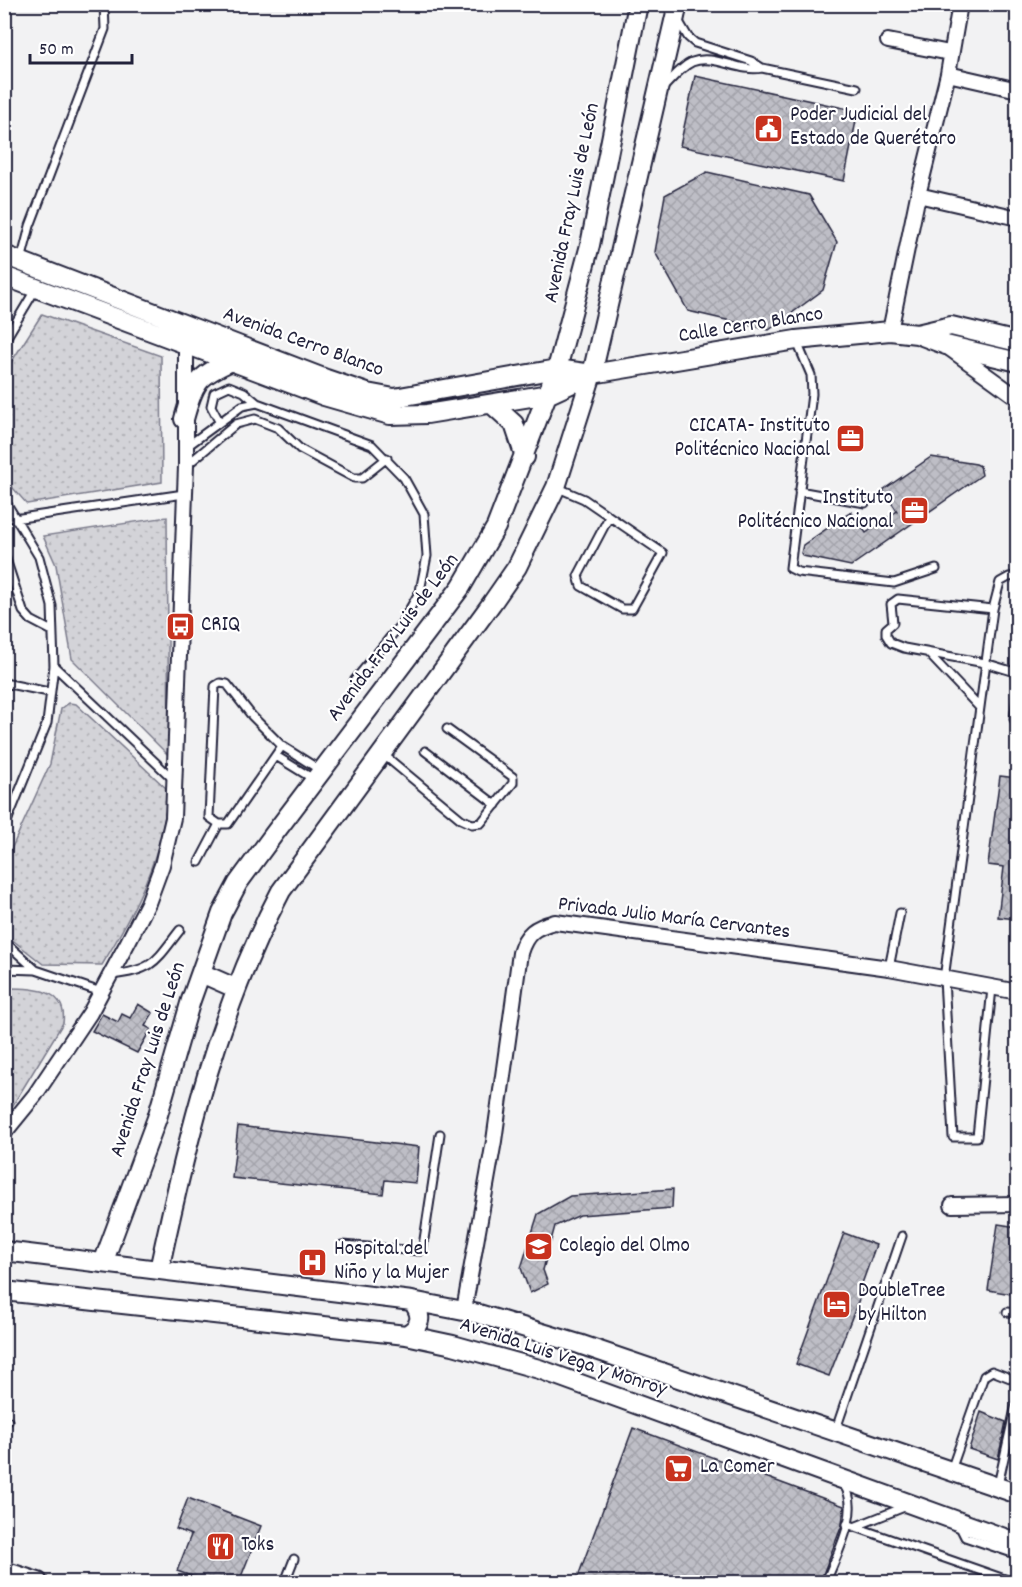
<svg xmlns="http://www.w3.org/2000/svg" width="1022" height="1587" viewBox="0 0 1022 1587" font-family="Dekko,sans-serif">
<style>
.grass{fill:url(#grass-dots);stroke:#7a7a8a;stroke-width:1.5}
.building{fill:url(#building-cross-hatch);stroke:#22223b;stroke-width:1.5}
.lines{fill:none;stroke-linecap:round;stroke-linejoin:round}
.lane-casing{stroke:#22223b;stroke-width:11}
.street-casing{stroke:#22223b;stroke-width:18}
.secondary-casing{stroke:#22223b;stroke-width:22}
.lane{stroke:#fff;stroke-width:7}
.street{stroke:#fff;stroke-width:14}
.secondary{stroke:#fff;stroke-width:18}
.labels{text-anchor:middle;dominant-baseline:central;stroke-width:4.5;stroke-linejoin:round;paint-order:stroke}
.poi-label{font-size:21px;fill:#22223b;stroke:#fff;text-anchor:start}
.street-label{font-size:21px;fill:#22223b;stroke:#fff}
</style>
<defs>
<pattern id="grass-dots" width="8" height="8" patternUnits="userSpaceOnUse" patternTransform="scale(1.5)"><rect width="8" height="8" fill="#d3d3d8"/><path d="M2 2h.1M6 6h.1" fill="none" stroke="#b5b5ba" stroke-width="1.8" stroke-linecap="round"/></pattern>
<pattern id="building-cross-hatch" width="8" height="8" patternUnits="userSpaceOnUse" patternTransform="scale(1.5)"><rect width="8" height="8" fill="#bebec6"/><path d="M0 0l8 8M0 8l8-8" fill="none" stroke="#a3a3ab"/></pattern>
</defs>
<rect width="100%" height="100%" fill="#f2f2f3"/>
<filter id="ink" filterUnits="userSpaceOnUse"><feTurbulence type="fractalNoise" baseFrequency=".0167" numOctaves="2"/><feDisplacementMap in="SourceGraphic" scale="12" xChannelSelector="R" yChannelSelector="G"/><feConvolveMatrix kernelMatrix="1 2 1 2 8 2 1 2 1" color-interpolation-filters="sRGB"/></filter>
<g filter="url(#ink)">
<path class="grass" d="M 42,314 L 161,356 L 162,482 L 27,504 L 5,479 L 5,372 Z
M 167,517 L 169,756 L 72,659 L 56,565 L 43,536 Z
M 69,703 L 76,704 L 168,790 C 164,854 135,911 102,965 L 43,964 L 5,934 L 4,865 L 50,764 L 61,709 Z
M 5,988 C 30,988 68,987 63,1023 L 5,1118 Z"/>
<path class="building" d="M 695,76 L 858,111 L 844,181 L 680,146 Z
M 707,172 L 809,195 L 837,242 L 823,290 L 769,330 L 688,311 L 655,252 L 665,195 Z
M 931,457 L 976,464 L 980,466 L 982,475 L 851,566 L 803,556 L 801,553 L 803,545 L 851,512 L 866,533 L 897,511 L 883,490 Z
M 1000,776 L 1017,778 L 1017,919 L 998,917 L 1004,867 L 988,865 Z
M 138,1004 L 153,1013 L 145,1026 L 151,1029 L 137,1053 L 92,1031 L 102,1014 L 118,1022 L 122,1014 L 130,1018 Z
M 238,1126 L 419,1147 L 416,1183 L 385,1180 L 383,1194 L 232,1178 Z
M 673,1189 L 672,1208 L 580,1215 L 555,1226 L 543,1270 L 548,1284 L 530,1293 L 521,1268 L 538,1214 L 570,1196 Z
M 998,1224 L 1017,1227 L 1017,1295 L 988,1290 Z
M 844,1233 L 876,1245 L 860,1289 L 863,1289 L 829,1376 L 796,1364 Z
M 981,1412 L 1006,1422 L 998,1459 L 969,1449 Z
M 633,1428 L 844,1506 L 842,1525 L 820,1582 L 576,1582 Z
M 188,1498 L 261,1526 L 239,1582 L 208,1582 L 177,1571 L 191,1535 L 176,1529 Z"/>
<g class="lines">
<defs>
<path id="lane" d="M 762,68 L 857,88
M 663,88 C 672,79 681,67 692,62 C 714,53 739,73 762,68 L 751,61 L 695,43 L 688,37 L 678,20
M 21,261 L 30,226 L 105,29 L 104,4
M 4,342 L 35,290
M 797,342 L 811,375 L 812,394 L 790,568 L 798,572 L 894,583 L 936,569
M 219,421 L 211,406 L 214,393 L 229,386 L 244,392 L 257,403
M 186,447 L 242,406 L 257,403 L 372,445 L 404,478 L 424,514 L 427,556 L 420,591 L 401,624 L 354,681
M 187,465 L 236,424 L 255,419 L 278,428 L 300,449 L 354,478 L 362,478 L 387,458
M 556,487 L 584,499 L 663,553 L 632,609 L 622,609 L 581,586 L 578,576 L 609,517
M 799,491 L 865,503
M 4,499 L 39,557 L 52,606 L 54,666 L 47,723 L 4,829
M 14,519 L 184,494
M 4,553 L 23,611 L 31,620 L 52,631
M 993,609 L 898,599 L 891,604 L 893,623 L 886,629 L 886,635 L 891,643 L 904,648 L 985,663 L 1018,673
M 928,653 L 979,707
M 54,666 L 174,780
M 4,683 L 49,692
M 220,683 L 227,684 L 252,716 L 282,746 L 228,824 L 219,824 L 209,817 L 215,686 Z
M 1018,691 L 1014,719 L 1018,726
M 282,746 L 320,770
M 425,751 L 496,805
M 384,755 L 461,819 L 472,824 L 481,823 L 513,783 L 513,777 L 447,729
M 276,756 L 315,780
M 199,862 L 219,824
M 4,941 L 36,970
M 889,968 L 900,913
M 4,969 L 36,970 L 101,992
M 112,975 C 154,970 155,962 180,930
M 992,988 L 977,1137 L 953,1137 L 944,979 L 993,609 L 1000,582 L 1009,577 L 1018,576
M 342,1245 L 420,1251 L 423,1246 L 440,1134
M 1007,1312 L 1018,1313
M 4,1420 L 8,1421
M 836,1429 L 902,1236
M 951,1470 L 984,1376 L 992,1371 L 1015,1380 L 1018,1384
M 998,1485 L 1018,1395
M 847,1524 L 1013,1582
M 959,1525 L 965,1537 L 1018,1555
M 854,1527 L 907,1506
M 285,1582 L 294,1559
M 826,1582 C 836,1555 863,1509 843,1484"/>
<path id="street" d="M 888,41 L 950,53
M 948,74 L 1018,90
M 918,195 L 1018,218
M 890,331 L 918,195 L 948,74 L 960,4
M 949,348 L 1018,398
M 4,1133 L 35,1095 L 90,1013 L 128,942 L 148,903 L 162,865 L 173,818 L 186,466 L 186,344
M 952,1205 L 1018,1204
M 464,1310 L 494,1141 L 520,953 C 526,933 535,927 555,922 L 889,968 L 1018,992"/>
<path id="secondary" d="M 4,255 L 326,379 L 367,393 L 394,398 L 557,369 L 592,374 L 796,340 L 890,331 L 917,334 L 946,345 L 1018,362
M 4,276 L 324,396 L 390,415 L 427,414 L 549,394 L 592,374
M 917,334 L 951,326 L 1018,342
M 493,405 L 514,424 L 525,457
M 184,419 C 194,383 197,376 232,361
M 201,973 L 235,988
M 4,1251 L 412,1301 L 479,1314 L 579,1344 L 1018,1494
M 103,1263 L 157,1118 L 191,1000 L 222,913 L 238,883 L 274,834 L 461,587 L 496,527 L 557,369 L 590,245 L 638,4
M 159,1270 C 187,1139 218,1010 281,891 L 492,603 L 517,567 L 556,487 L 592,374 L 678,4
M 4,1291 L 406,1335 L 453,1345 L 539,1369 L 1018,1543
M 406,1335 C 422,1326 423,1315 412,1301
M 4,1571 L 38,1582"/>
</defs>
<use href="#lane" class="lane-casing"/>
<use href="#street" class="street-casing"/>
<use href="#secondary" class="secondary-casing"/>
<use href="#lane" class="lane"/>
<use href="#street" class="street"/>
<use href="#secondary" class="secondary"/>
</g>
</g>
<defs>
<symbol id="civic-square" viewBox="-11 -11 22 22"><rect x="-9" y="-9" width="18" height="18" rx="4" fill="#c8321e" stroke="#fff"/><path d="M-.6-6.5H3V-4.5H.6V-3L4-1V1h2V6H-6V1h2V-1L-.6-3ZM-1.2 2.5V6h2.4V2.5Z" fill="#fff"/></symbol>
<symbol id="office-square" viewBox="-11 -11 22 22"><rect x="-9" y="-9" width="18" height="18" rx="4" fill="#c8321e" stroke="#fff"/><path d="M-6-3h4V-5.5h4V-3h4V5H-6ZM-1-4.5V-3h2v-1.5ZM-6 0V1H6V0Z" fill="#fff"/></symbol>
<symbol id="bus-square" viewBox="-11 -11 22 22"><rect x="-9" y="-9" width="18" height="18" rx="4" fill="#c8321e" stroke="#fff"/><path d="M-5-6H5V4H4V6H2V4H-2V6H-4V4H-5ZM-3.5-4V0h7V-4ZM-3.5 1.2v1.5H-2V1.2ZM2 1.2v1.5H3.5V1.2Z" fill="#fff"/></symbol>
<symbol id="school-square" viewBox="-11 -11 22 22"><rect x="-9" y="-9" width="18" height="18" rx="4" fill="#c8321e" stroke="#fff"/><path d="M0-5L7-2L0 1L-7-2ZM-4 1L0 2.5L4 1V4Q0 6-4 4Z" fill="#fff"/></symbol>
<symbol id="hospital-square" viewBox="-11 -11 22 22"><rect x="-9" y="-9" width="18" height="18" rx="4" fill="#c8321e" stroke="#fff"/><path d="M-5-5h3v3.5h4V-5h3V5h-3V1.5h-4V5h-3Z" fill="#fff"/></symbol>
<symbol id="hotel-square" viewBox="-11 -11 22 22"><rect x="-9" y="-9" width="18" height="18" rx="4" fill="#c8321e" stroke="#fff"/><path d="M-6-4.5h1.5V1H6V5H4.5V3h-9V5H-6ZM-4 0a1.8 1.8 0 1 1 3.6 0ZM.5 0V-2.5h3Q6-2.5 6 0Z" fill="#fff"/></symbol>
<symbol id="supermarket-square" viewBox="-11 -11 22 22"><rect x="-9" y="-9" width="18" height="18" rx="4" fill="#c8321e" stroke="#fff"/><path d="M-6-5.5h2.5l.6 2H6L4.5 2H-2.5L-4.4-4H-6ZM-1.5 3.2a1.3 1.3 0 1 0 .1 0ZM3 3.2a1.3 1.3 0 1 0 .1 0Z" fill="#fff"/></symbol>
<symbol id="restaurant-square" viewBox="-11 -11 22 22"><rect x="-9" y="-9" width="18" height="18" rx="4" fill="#c8321e" stroke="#fff"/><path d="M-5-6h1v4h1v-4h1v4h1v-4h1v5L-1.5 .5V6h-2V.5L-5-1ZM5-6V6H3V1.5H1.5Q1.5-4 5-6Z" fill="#fff"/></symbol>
</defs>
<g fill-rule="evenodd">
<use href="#civic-square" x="752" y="112" width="33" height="33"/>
<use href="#office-square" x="834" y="422" width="33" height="33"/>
<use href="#office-square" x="898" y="494" width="33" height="33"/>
<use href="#bus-square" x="164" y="610" width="33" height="33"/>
<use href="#school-square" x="522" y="1230" width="33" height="33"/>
<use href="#hospital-square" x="296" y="1246" width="33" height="33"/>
<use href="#hotel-square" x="820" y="1288" width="33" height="33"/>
<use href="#supermarket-square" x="662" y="1452" width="33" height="33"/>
<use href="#restaurant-square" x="204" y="1530" width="33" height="33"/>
</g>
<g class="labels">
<g class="poi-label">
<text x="790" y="116">Poder Judicial del<tspan x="790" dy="24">Estado de Querétaro</tspan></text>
<text x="830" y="427" text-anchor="end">CICATA- Instituto<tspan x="830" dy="24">Politécnico Nacional</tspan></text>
<text x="893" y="499" text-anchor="end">Instituto<tspan x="893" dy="24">Politécnico Nacional</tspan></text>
<text x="201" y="626">CRIQ</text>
<text x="559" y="1247">Colegio del Olmo</text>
<text x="334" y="1250">Hospital del<tspan x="334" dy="24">Niño y la Mujer</tspan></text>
<text x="858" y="1292">DoubleTree<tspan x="858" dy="24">by Hilton</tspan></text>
<text x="700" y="1468">La Comer</text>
<text x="241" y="1546">Toks</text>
</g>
<g class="street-label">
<text transform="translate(573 203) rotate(-78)">Avenida Fray Luis de León</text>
<text transform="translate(751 326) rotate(-9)">Calle Cerro Blanco</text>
<text transform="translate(303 343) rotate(20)">Avenida Cerro Blanco</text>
<text transform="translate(394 638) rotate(-53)">Avenida Fray Luis de León</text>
<text transform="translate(674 919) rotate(7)">Privada Julio María Cervantes</text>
<text transform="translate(149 1060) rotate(-72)">Avenida Fray Luis de León</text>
<text transform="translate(563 1358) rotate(18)">Avenida Luis Vega y Monroy</text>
</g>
</g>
<rect width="1022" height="1587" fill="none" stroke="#fff" stroke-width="24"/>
<rect x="12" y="12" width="998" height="1563" fill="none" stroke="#22223b" stroke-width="2" filter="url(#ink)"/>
<path d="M30 54v9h102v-9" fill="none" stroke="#22223b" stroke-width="3"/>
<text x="39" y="54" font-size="18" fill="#22223b" stroke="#ffffff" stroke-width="4.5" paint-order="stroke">50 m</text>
</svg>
